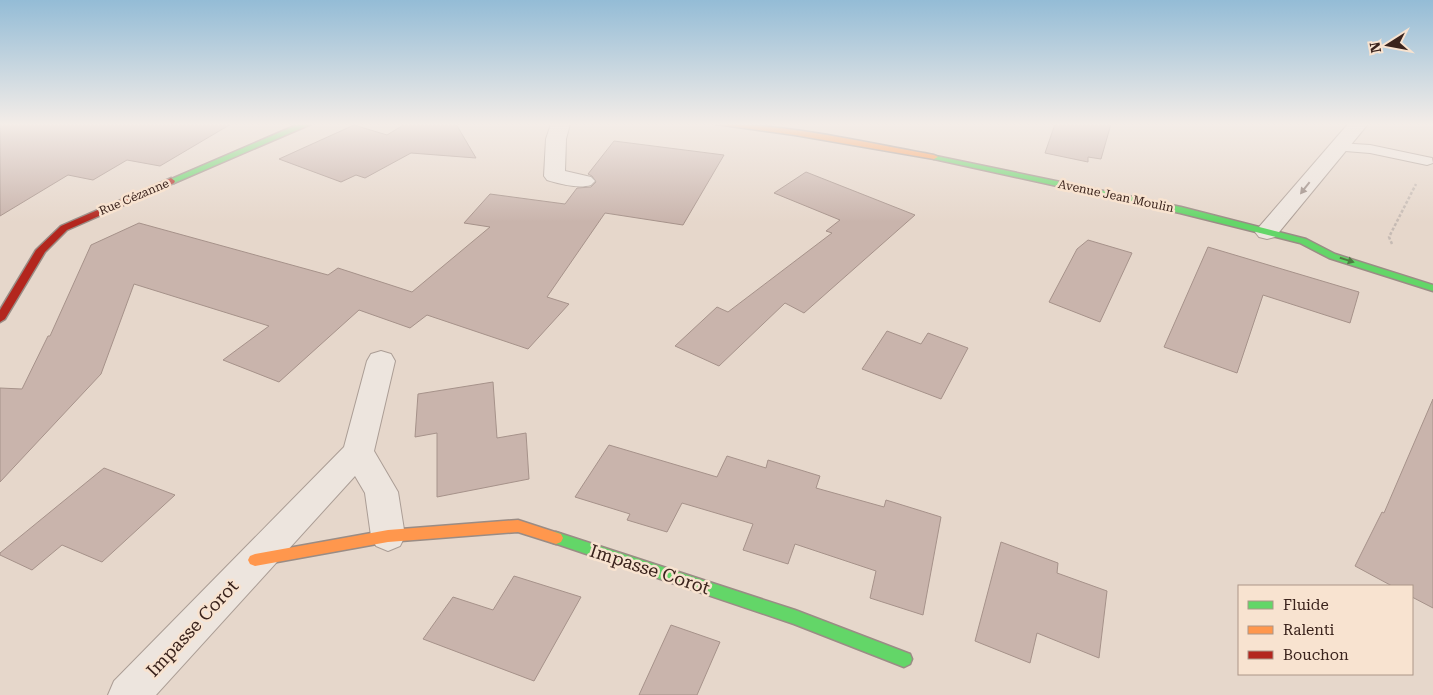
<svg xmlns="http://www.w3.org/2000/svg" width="1433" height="695" viewBox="0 0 1433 695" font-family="'Roboto Serif',serif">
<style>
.building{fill:#c9b4ac;stroke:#a6928a}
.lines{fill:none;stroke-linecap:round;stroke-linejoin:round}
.lane-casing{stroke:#ab9d95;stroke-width:2}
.street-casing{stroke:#ab9d95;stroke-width:2}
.fast-casing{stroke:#9a8c85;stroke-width:3}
.slow-casing{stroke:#9a8c85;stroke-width:3}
.jam-casing{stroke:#9a8c85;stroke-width:3}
.path{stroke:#c6bbb4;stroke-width:2.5;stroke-dasharray:3 2;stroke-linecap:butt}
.lane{fill:#ede5de;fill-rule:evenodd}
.street{fill:#ede5de;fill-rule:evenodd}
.fast{fill:#63d668;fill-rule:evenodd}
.slow{fill:#ff974d;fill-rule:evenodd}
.jam{fill:#b3261e;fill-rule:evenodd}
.oneway{fill:#94847d}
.oneway2{fill:#4e7c42}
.labels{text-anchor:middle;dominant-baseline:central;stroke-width:5;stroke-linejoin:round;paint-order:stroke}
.far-street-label{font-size:12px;fill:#3a231c;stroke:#f8e3d0}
.near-street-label{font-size:18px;fill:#3a231c;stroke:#f8e3d0}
</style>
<rect width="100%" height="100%" fill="#e6d7cb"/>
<path class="building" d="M 0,124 L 231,124 L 160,166 L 127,160 L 93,180 L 68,175 L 0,216 Z
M 405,124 L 456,124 L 476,158 L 411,153 L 365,178 L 356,175 L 341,182 L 279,159 L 354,125 L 387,135 Z
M 1055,124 L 1111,124 L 1101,159 L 1088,157 L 1088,162 L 1045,153 Z
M 614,141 L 724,155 L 683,225 L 605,213 L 547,297 L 569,304 L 528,349 L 427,315 L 410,328 L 359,310 L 279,382 L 223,360 L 269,326 L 134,284 L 101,374 L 0,482 L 0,388 L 22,389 L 48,336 L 50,336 L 91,245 L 139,223 L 328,275 L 338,268 L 412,292 L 490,227 L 464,223 L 490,194 L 565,204 L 577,188 L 591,187 L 596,182 L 592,176 L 588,174 Z
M 806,172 L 915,215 L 804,313 L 785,303 L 719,366 L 675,346 L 717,307 L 728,312 L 832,233 L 826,231 L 840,220 L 774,193 Z
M 1088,240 L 1132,253 L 1100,322 L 1049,302 L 1077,249 Z
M 1208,247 L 1359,292 L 1350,323 L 1263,295 L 1237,373 L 1164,347 Z
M 887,331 L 921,344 L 928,333 L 968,348 L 941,399 L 862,369 Z
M 493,382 L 497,438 L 526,433 L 529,479 L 437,497 L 437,433 L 415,437 L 418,394 Z
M 1433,399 L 1433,608 L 1412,597 L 1412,586 L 1392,586 L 1355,566 L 1382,512 L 1384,513 Z
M 609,445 L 717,477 L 727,456 L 766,468 L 768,460 L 820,476 L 816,488 L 884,507 L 886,500 L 941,517 L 923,615 L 870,598 L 876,571 L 795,544 L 788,564 L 743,550 L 753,524 L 682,503 L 667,532 L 627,520 L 630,514 L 575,497 Z
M 104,468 L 175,495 L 102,562 L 62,545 L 32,570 L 0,555 L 0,553 Z
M 1001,542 L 1058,563 L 1057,573 L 1107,591 L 1099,658 L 1037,633 L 1030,663 L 975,641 Z
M 514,576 L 581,597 L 534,681 L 423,639 L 453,597 L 493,610 Z
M 671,625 L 720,642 L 697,695 L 639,695 Z"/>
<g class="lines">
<defs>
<path id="lane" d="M 1338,143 L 1370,145 L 1427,157 L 1432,158 L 1433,163 L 1427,165 L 1370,153 L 1333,150 L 1331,147 L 1333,144 Z"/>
<path id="street" d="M 551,124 L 570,124 L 566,139 L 565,171 L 591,177 L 595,181 L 591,185 C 578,189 560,184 547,180 L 544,176 L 546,139 Z
M 1348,124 L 1368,124 L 1275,237 L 1267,239 L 1259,237 L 1255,232 L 1259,227 Z
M 381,351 L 391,354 L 395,361 L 374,451 L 398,492 L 405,536 L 400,546 L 388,551 L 376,546 L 371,536 L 365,493 L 355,476 L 156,695 L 108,695 L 114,681 L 344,447 L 367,361 L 371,354 Z"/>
<path id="fast" d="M 299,124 L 311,124 L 174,183 L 168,183 L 167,181 Z
M 931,155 L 1181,207 L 1306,239 L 1335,254 L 1433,285 L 1433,291 L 1329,258 L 1300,243 L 1180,213 L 934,159 L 930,157 Z
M 556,532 L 795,610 L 910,654 L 912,659 L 910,664 L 904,667 L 794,624 L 551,542 L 549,538 L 551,534 Z"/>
<path id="slow" d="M 716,124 C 789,124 862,142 934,155 L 938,157 L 934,159 L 795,135 Z
M 518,520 L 561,534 L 563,538 L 561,542 L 556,544 L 518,532 L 388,542 L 255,566 L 250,564 L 248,560 L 250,556 L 255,554 L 388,530 Z"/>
<path id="jam" d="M 171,178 L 175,181 L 174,183 L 67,230 L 45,252 L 5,319 L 0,322 L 0,310 L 36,250 L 61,226 Z"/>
</defs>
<use href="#lane" class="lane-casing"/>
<use href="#street" class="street-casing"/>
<use href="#fast" class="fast-casing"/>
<use href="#slow" class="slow-casing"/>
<use href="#jam" class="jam-casing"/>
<path class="path" d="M 1392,244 L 1389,237 L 1416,184"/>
<use href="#lane" class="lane"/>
<use href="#street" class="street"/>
<use href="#fast" class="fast"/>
<use href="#slow" class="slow"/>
<use href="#jam" class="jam"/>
</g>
<defs><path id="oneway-solid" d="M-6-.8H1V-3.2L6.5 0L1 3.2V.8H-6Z" transform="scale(1.25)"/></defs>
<use class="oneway" href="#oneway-solid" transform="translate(1305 188) rotate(128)"/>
<use class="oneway2" href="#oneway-solid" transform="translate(1347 260) rotate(17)"/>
<linearGradient id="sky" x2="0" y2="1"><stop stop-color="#94bcd6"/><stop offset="0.56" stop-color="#f4ede8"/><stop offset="1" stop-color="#f4ede8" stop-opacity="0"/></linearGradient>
<rect width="1433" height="222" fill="url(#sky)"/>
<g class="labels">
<g class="far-street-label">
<text transform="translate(1116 196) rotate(12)">Avenue Jean Moulin</text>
<text transform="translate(134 197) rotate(-23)">Rue Cézanne</text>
</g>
<g class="near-street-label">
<text transform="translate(650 569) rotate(18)">Impasse Corot</text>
<text transform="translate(192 628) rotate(-47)">Impasse Corot</text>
</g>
</g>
<rect x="1238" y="585" width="175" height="90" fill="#f8e3d0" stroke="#ac9688"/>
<rect x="1248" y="601" width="25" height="8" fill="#63d668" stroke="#ac9688"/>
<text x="1283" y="610" font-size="15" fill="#3a231c">Fluide</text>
<rect x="1248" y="626" width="25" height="8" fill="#ff974d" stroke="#ac9688"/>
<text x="1283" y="635" font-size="15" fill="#3a231c">Ralenti</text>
<rect x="1248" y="651" width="25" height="8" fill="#b3261e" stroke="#ac9688"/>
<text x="1283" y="660" font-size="15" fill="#3a231c">Bouchon</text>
<g transform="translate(1388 45) rotate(259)" stroke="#f8e3d0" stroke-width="4" paint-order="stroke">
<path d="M0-4L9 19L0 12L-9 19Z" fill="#3a231c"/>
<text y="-8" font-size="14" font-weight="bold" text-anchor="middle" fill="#3a231c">N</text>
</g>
</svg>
